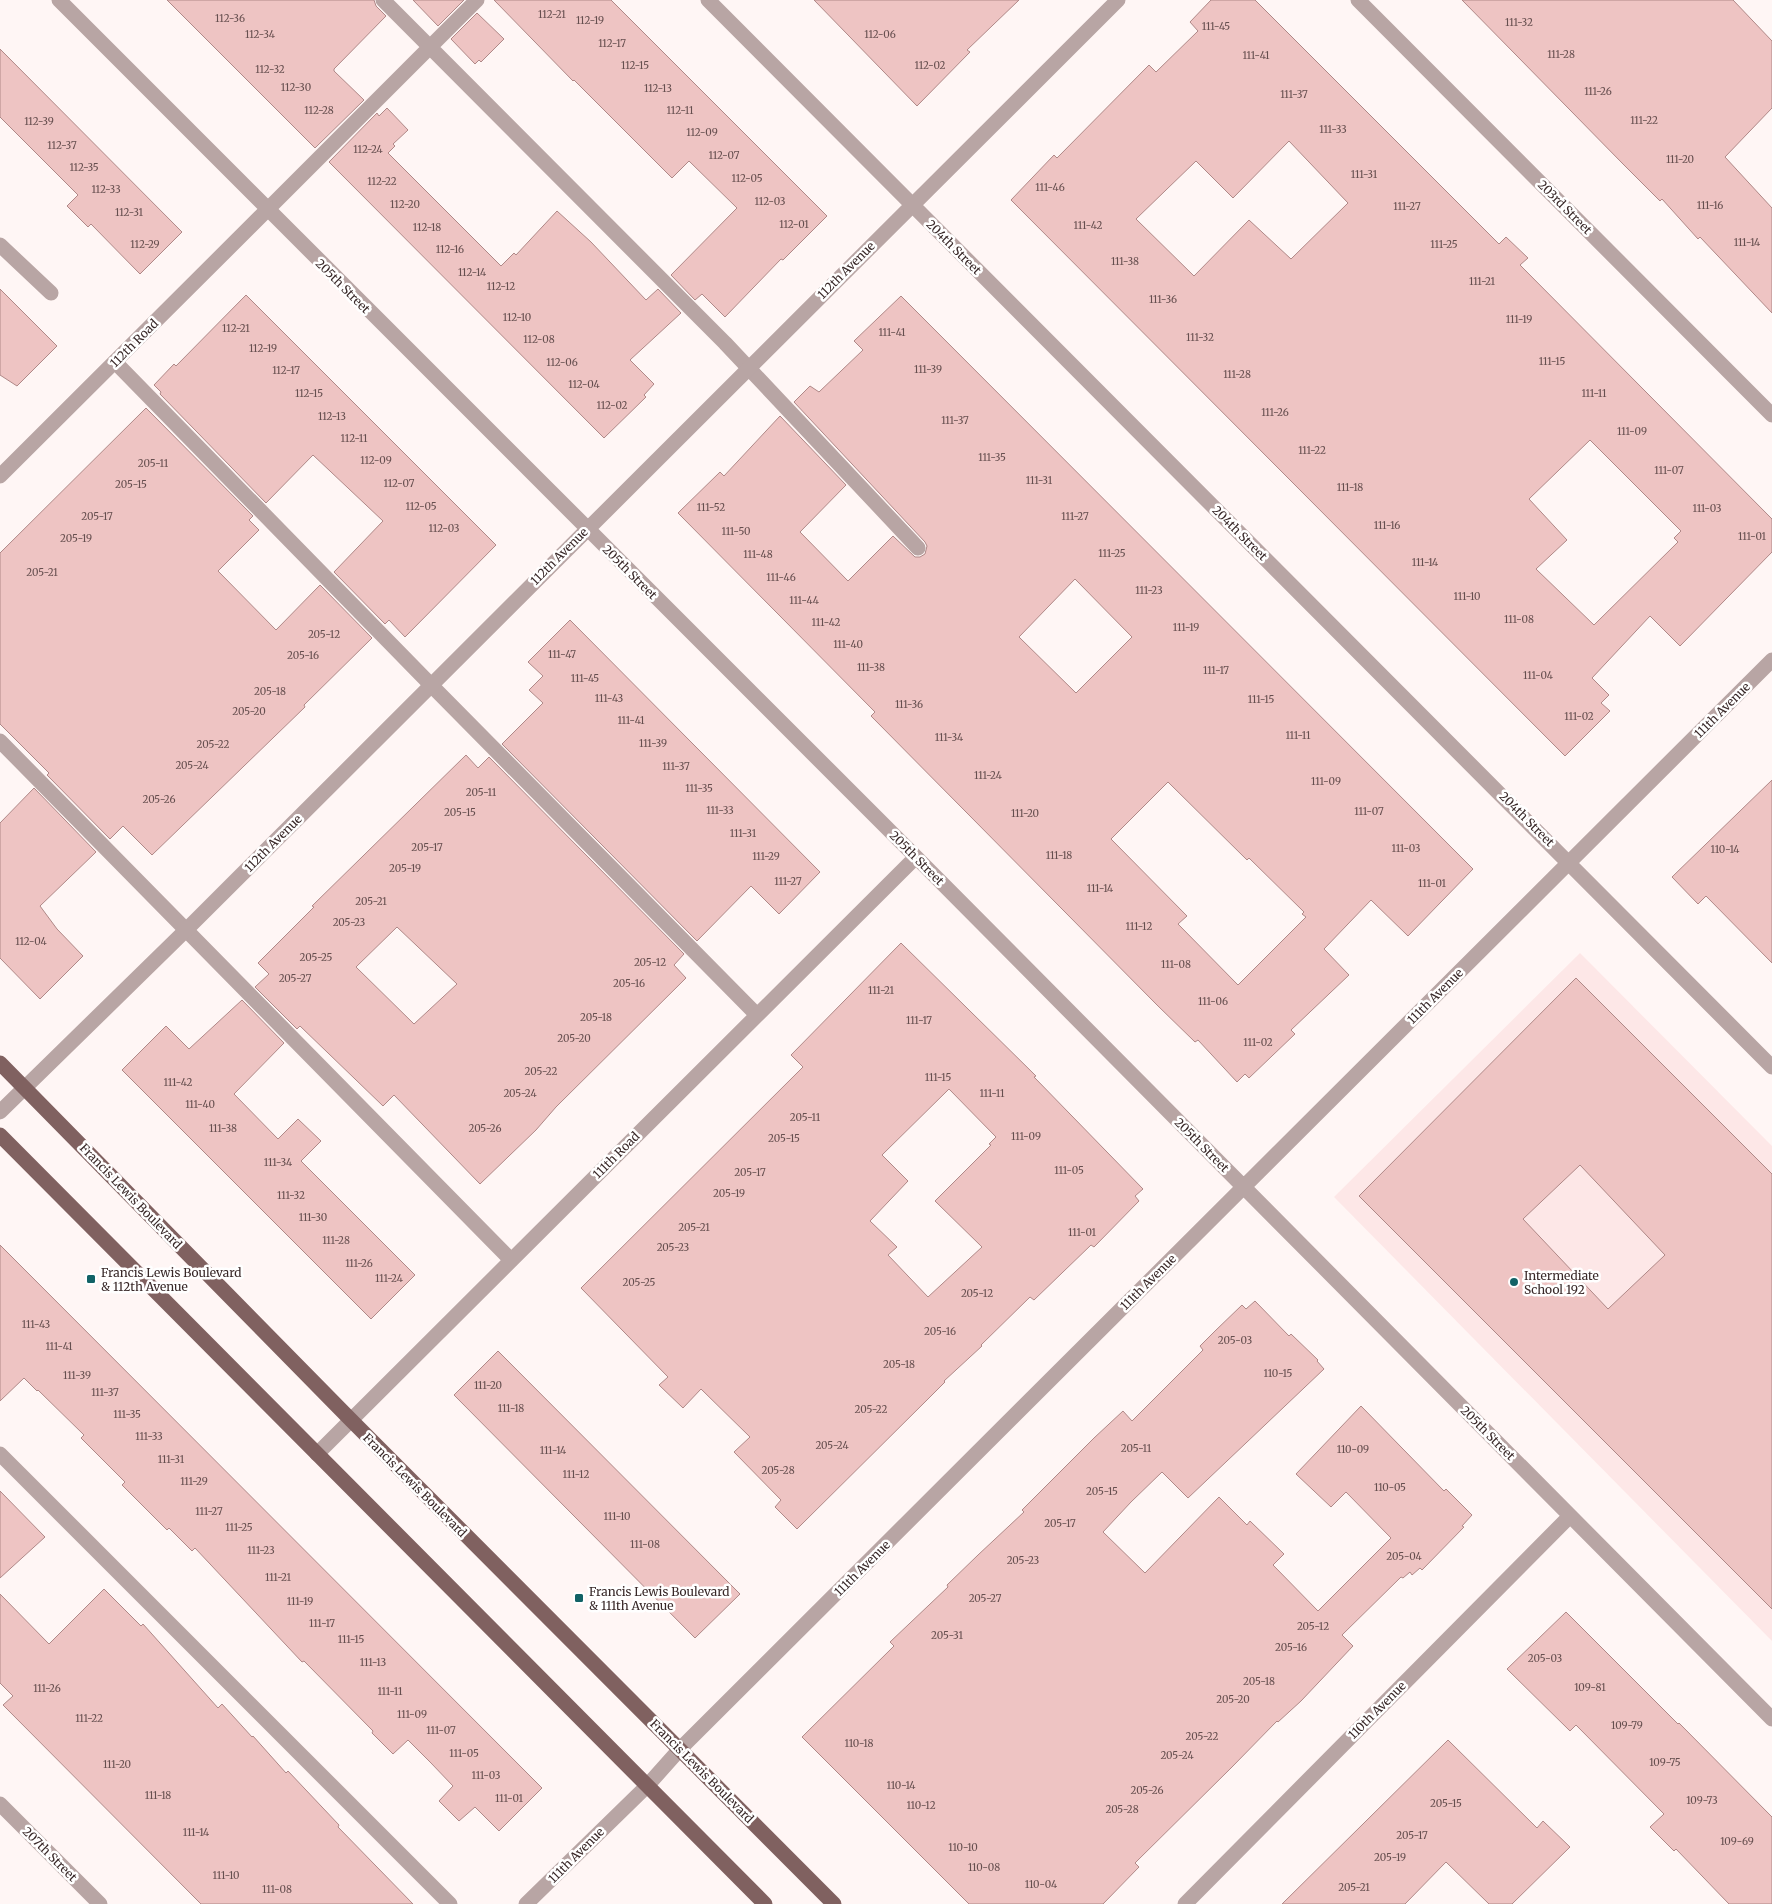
<svg xmlns="http://www.w3.org/2000/svg" width="1772" height="1904" viewBox="0 0 1772 1904" font-family="Merriweather,serif">
<style>
.built{fill:#fde7e7}
.building{fill:#eec4c3;stroke:#af8887;fill-rule:evenodd}
.lines{fill:none;stroke-linecap:round;stroke-linejoin:round}
.lane{stroke:#b8a5a4;stroke-width:15}
.street{stroke:#b8a5a4;stroke-width:15}
.primary{stroke:#806160;stroke-width:15}
.poi-dot{fill:#126266;stroke:#fff;stroke-width:2}
.labels{text-anchor:middle;dominant-baseline:central;stroke-width:5;stroke-linejoin:round;paint-order:stroke}
.number-label{font-size:10px;fill:#664f4f}
.street-label{font-size:12px;fill:#382828;stroke:#fff}
.poi-label{font-size:12px;fill:#382828;stroke:#fff;text-anchor:start}
</style>
<rect width="100%" height="100%" fill="#fff6f5"/>
<path class="built" d="M 1580,953 L 1772,1146 L 1772,1641 L 1334,1197 Z"/>
<path class="building" d="M 167,0 L 374,0 L 376,6 L 386,16 L 334,69 L 334,71 L 364,100 L 315,148 Z
M 413,0 L 464,0 L 438,26 Z
M 494,0 L 611,0 L 827,216 L 783,260 L 781,259 L 725,317 L 702,294 L 695,300 L 671,275 L 737,208 L 689,161 L 672,178 L 574,80 L 573,81 Z
M 814,0 L 1019,0 L 967,50 L 970,52 L 917,106 Z
M 1211,0 L 1255,0 L 1499,244 L 1506,237 L 1528,258 L 1520,265 L 1772,519 L 1772,552 L 1680,646 L 1650,616 L 1592,678 L 1609,695 L 1601,703 L 1610,711 L 1565,756 L 1011,200 L 1054,155 L 1057,158 L 1149,65 L 1156,72 L 1198,31 L 1190,22 ZM 1289,141 L 1348,203 L 1291,259 L 1249,220 L 1194,276 L 1136,219 L 1196,161 L 1233,198 ZM 1590,440 L 1681,531 L 1674,538 L 1678,542 L 1594,625 L 1536,569 L 1567,540 L 1529,499 Z
M 1462,0 L 1733,0 L 1772,41 L 1772,108 L 1725,157 L 1772,208 L 1772,313 L 1700,237 L 1698,239 L 1662,199 L 1660,201 L 1623,164 Z
M 477,13 L 504,39 L 481,62 L 479,60 L 475,64 L 451,39 Z
M 0,49 L 182,232 L 140,274 L 91,224 L 88,227 L 67,206 L 78,195 L 0,117 Z
M 387,108 L 408,130 L 393,144 L 395,146 L 388,153 L 501,266 L 514,253 L 516,255 L 557,211 L 591,242 L 646,300 L 658,289 L 681,313 L 630,360 L 654,384 L 644,395 L 646,397 L 604,438 L 329,162 L 377,113 L 379,116 Z
M 0,289 L 57,346 L 17,386 L 0,375 Z
M 246,295 L 496,545 L 405,637 L 389,620 L 385,624 L 334,572 L 383,521 L 313,455 L 266,503 L 160,394 L 161,392 L 154,385 L 174,364 L 176,366 Z
M 901,296 L 1473,869 L 1408,936 L 1371,900 L 1324,949 L 1349,975 L 1291,1030 L 1295,1034 L 1249,1078 L 1245,1074 L 1237,1082 L 1198,1040 L 1195,1042 L 1157,1005 L 871,716 L 875,712 L 678,513 L 720,472 L 724,476 L 780,416 L 846,485 L 800,532 L 848,581 L 893,536 L 915,557 L 920,557 L 925,554 L 927,546 L 925,542 L 794,402 L 810,386 L 819,392 L 863,350 L 854,341 ZM 1075,579 L 1132,637 L 1076,693 L 1019,637 ZM 1168,782 L 1247,860 L 1249,858 L 1304,912 L 1302,914 L 1306,917 L 1238,985 L 1178,924 L 1187,916 L 1111,839 Z
M 146,408 L 253,516 L 249,520 L 259,530 L 218,571 L 276,630 L 320,585 L 372,638 L 304,705 L 305,707 L 152,855 L 123,826 L 110,839 L 47,775 L 49,773 L 0,724 L 0,553 Z
M 570,620 L 820,872 L 779,914 L 751,886 L 697,941 L 502,744 L 543,703 L 529,690 L 543,676 L 528,662 Z
M 466,755 L 478,768 L 489,757 L 684,954 L 674,965 L 686,978 L 556,1107 L 536,1130 L 480,1184 L 394,1095 L 383,1106 L 300,1026 L 297,1029 L 255,987 L 269,974 L 258,963 L 314,907 L 312,906 ZM 397,927 L 457,984 L 414,1024 L 356,967 Z
M 1772,780 L 1772,963 L 1706,896 L 1698,904 L 1672,877 Z
M 34,788 L 96,852 L 40,906 L 57,929 L 83,956 L 40,999 L 0,958 L 0,823 Z
M 901,943 L 1036,1076 L 1034,1077 L 1143,1189 L 1135,1196 L 1139,1201 L 1094,1247 L 1091,1245 L 1034,1300 L 1030,1297 L 981,1345 L 982,1346 L 944,1381 L 945,1382 L 928,1399 L 797,1529 L 775,1507 L 781,1500 L 734,1452 L 750,1437 L 701,1389 L 683,1408 L 659,1385 L 668,1377 L 581,1288 L 803,1067 L 791,1055 ZM 949,1089 L 996,1137 L 989,1144 L 991,1145 L 935,1201 L 982,1247 L 928,1297 L 888,1255 L 897,1247 L 870,1221 L 908,1181 L 882,1155 Z
M 1576,978 L 1772,1174 L 1772,1609 L 1359,1196 ZM 1580,1165 L 1665,1255 L 1608,1309 L 1523,1219 Z
M 242,1000 L 284,1043 L 234,1094 L 278,1139 L 298,1119 L 321,1141 L 301,1161 L 415,1275 L 371,1319 L 122,1070 L 166,1026 L 189,1049 Z
M 0,1245 L 542,1788 L 499,1831 L 475,1807 L 459,1821 L 439,1801 L 453,1786 L 431,1763 L 408,1740 L 393,1754 L 372,1733 L 373,1731 L 304,1661 L 302,1662 L 195,1548 L 192,1551 L 169,1528 L 167,1530 L 122,1485 L 125,1482 L 81,1438 L 84,1435 L 38,1390 L 37,1391 L 24,1378 L 0,1401 Z
M 1255,1301 L 1289,1336 L 1291,1334 L 1318,1360 L 1317,1361 L 1324,1369 L 1188,1498 L 1162,1472 L 1131,1502 L 1103,1532 L 1145,1573 L 1219,1497 L 1247,1525 L 1250,1521 L 1284,1554 L 1273,1565 L 1318,1611 L 1391,1538 L 1346,1492 L 1331,1507 L 1296,1474 L 1361,1406 L 1444,1491 L 1446,1489 L 1472,1515 L 1462,1526 L 1464,1527 L 1422,1570 L 1420,1568 L 1412,1575 L 1410,1572 L 1403,1578 L 1401,1577 L 1342,1635 L 1353,1646 L 1301,1701 L 1278,1722 L 1277,1721 L 1232,1767 L 1135,1863 L 1139,1867 L 1103,1904 L 969,1904 L 802,1737 L 894,1646 L 890,1642 L 948,1587 L 947,1585 L 978,1555 L 1024,1512 L 1022,1510 L 1094,1438 L 1123,1411 L 1132,1421 L 1203,1350 L 1200,1346 L 1215,1331 L 1242,1305 L 1246,1309 Z
M 498,1351 L 740,1594 L 695,1638 L 454,1395 Z
M 0,1491 L 45,1537 L 0,1578 Z
M 104,1589 L 141,1626 L 143,1624 L 218,1708 L 222,1704 L 252,1737 L 253,1736 L 286,1773 L 288,1771 L 339,1825 L 338,1827 L 413,1904 L 201,1904 L 3,1705 L 13,1696 L 0,1683 L 0,1594 L 49,1644 Z
M 1566,1612 L 1678,1724 L 1679,1723 L 1772,1817 L 1772,1904 L 1729,1904 L 1676,1849 L 1674,1851 L 1650,1827 L 1664,1814 L 1576,1725 L 1570,1731 L 1507,1669 Z
M 1448,1740 L 1537,1828 L 1543,1821 L 1570,1847 L 1512,1904 L 1489,1904 L 1446,1862 L 1405,1904 L 1282,1904 Z"/>
<g class="lines">
<path class="lane" d="M 383,0 L 725,343 L 918,548
M 267,210 L 477,0
M 0,245 L 51,293
M 115,362 L 431,685 L 757,1015
M 0,741 L 511,1260
M 0,1454 L 450,1904"/>
<path class="street" d="M 59,0 L 916,857 L 1772,1719
M 708,0 L 1772,1067
M 1358,0 L 1772,415
M 0,476 L 267,210
M 0,1112 L 186,930 L 1118,0
M 317,1454 L 916,857
M 0,1804 L 100,1904
M 526,1904 L 647,1786 L 680,1749 L 1772,660
M 1185,1904 L 1570,1516"/>
<path class="primary" d="M 0,1063 L 351,1420 L 834,1904
M 0,1135 L 765,1904"/>
</g>
<g class="poi-dot">
<rect x="86" y="1274" width="10" height="10" rx="2.5"/>
<circle cx="1514" cy="1282" r="5"/>
<rect x="574" y="1593" width="10" height="10" rx="2.5"/>
</g>
<g class="labels">
<g class="number-label">
<text x="552" y="14">112-21</text>
<text x="230" y="18">112-36</text>
<text x="590" y="20">112-19</text>
<text x="1519" y="22">111-32</text>
<text x="1216" y="26">111-45</text>
<text x="260" y="34">112-34</text>
<text x="880" y="34">112-06</text>
<text x="612" y="43">112-17</text>
<text x="1561" y="54">111-28</text>
<text x="1256" y="55">111-41</text>
<text x="635" y="65">112-15</text>
<text x="930" y="65">112-02</text>
<text x="270" y="69">112-32</text>
<text x="296" y="87">112-30</text>
<text x="658" y="88">112-13</text>
<text x="1598" y="91">111-26</text>
<text x="1294" y="94">111-37</text>
<text x="319" y="110">112-28</text>
<text x="680" y="110">112-11</text>
<text x="1644" y="120">111-22</text>
<text x="39" y="121">112-39</text>
<text x="1333" y="129">111-33</text>
<text x="702" y="132">112-09</text>
<text x="62" y="145">112-37</text>
<text x="368" y="149">112-24</text>
<text x="724" y="155">112-07</text>
<text x="1680" y="159">111-20</text>
<text x="84" y="167">112-35</text>
<text x="1364" y="174">111-31</text>
<text x="747" y="178">112-05</text>
<text x="382" y="181">112-22</text>
<text x="1050" y="187">111-46</text>
<text x="106" y="189">112-33</text>
<text x="770" y="201">112-03</text>
<text x="405" y="204">112-20</text>
<text x="1710" y="205">111-16</text>
<text x="1407" y="206">111-27</text>
<text x="129" y="212">112-31</text>
<text x="794" y="224">112-01</text>
<text x="1088" y="225">111-42</text>
<text x="427" y="227">112-18</text>
<text x="1747" y="242">111-14</text>
<text x="145" y="244">112-29</text>
<text x="1444" y="244">111-25</text>
<text x="450" y="249">112-16</text>
<text x="1125" y="261">111-38</text>
<text x="472" y="272">112-14</text>
<text x="1482" y="281">111-21</text>
<text x="501" y="286">112-12</text>
<text x="1163" y="299">111-36</text>
<text x="517" y="317">112-10</text>
<text x="1519" y="319">111-19</text>
<text x="236" y="328">112-21</text>
<text x="892" y="332">111-41</text>
<text x="1200" y="337">111-32</text>
<text x="539" y="339">112-08</text>
<text x="263" y="348">112-19</text>
<text x="1552" y="361">111-15</text>
<text x="562" y="362">112-06</text>
<text x="928" y="369">111-39</text>
<text x="286" y="370">112-17</text>
<text x="1237" y="374">111-28</text>
<text x="584" y="384">112-04</text>
<text x="309" y="393">112-15</text>
<text x="1594" y="393">111-11</text>
<text x="612" y="405">112-02</text>
<text x="1275" y="412">111-26</text>
<text x="332" y="416">112-13</text>
<text x="955" y="420">111-37</text>
<text x="1632" y="431">111-09</text>
<text x="354" y="438">112-11</text>
<text x="1312" y="450">111-22</text>
<text x="992" y="457">111-35</text>
<text x="376" y="460">112-09</text>
<text x="153" y="463">205-11</text>
<text x="1669" y="470">111-07</text>
<text x="1039" y="480">111-31</text>
<text x="399" y="483">112-07</text>
<text x="131" y="484">205-15</text>
<text x="1350" y="487">111-18</text>
<text x="421" y="506">112-05</text>
<text x="711" y="507">111-52</text>
<text x="1707" y="508">111-03</text>
<text x="97" y="516">205-17</text>
<text x="1075" y="516">111-27</text>
<text x="1387" y="525">111-16</text>
<text x="444" y="528">112-03</text>
<text x="736" y="531">111-50</text>
<text x="1752" y="536">111-01</text>
<text x="76" y="538">205-19</text>
<text x="1112" y="553">111-25</text>
<text x="758" y="554">111-48</text>
<text x="1425" y="562">111-14</text>
<text x="42" y="572">205-21</text>
<text x="781" y="577">111-46</text>
<text x="1149" y="590">111-23</text>
<text x="1467" y="596">111-10</text>
<text x="804" y="600">111-44</text>
<text x="1519" y="619">111-08</text>
<text x="826" y="622">111-42</text>
<text x="1186" y="627">111-19</text>
<text x="324" y="634">205-12</text>
<text x="848" y="644">111-40</text>
<text x="562" y="654">111-47</text>
<text x="303" y="655">205-16</text>
<text x="871" y="667">111-38</text>
<text x="1216" y="670">111-17</text>
<text x="1538" y="675">111-04</text>
<text x="585" y="678">111-45</text>
<text x="270" y="691">205-18</text>
<text x="609" y="698">111-43</text>
<text x="1261" y="699">111-15</text>
<text x="909" y="704">111-36</text>
<text x="249" y="711">205-20</text>
<text x="1579" y="716">111-02</text>
<text x="631" y="720">111-41</text>
<text x="1298" y="735">111-11</text>
<text x="949" y="737">111-34</text>
<text x="653" y="743">111-39</text>
<text x="213" y="744">205-22</text>
<text x="192" y="765">205-24</text>
<text x="676" y="766">111-37</text>
<text x="988" y="775">111-24</text>
<text x="1326" y="781">111-09</text>
<text x="699" y="788">111-35</text>
<text x="481" y="792">205-11</text>
<text x="159" y="799">205-26</text>
<text x="720" y="810">111-33</text>
<text x="1369" y="811">111-07</text>
<text x="460" y="812">205-15</text>
<text x="1025" y="813">111-20</text>
<text x="743" y="833">111-31</text>
<text x="427" y="847">205-17</text>
<text x="1406" y="848">111-03</text>
<text x="1725" y="849">110-14</text>
<text x="1059" y="855">111-18</text>
<text x="766" y="856">111-29</text>
<text x="405" y="868">205-19</text>
<text x="788" y="881">111-27</text>
<text x="1432" y="883">111-01</text>
<text x="1100" y="888">111-14</text>
<text x="371" y="901">205-21</text>
<text x="349" y="922">205-23</text>
<text x="1139" y="926">111-12</text>
<text x="31" y="941">112-04</text>
<text x="316" y="957">205-25</text>
<text x="650" y="962">205-12</text>
<text x="1176" y="964">111-08</text>
<text x="295" y="978">205-27</text>
<text x="629" y="983">205-16</text>
<text x="881" y="990">111-21</text>
<text x="1213" y="1001">111-06</text>
<text x="596" y="1017">205-18</text>
<text x="919" y="1020">111-17</text>
<text x="574" y="1038">205-20</text>
<text x="1258" y="1042">111-02</text>
<text x="541" y="1071">205-22</text>
<text x="938" y="1077">111-15</text>
<text x="178" y="1082">111-42</text>
<text x="520" y="1093">205-24</text>
<text x="992" y="1093">111-11</text>
<text x="200" y="1104">111-40</text>
<text x="805" y="1117">205-11</text>
<text x="223" y="1128">111-38</text>
<text x="485" y="1128">205-26</text>
<text x="1026" y="1136">111-09</text>
<text x="784" y="1138">205-15</text>
<text x="278" y="1162">111-34</text>
<text x="1069" y="1170">111-05</text>
<text x="750" y="1172">205-17</text>
<text x="729" y="1193">205-19</text>
<text x="291" y="1195">111-32</text>
<text x="313" y="1217">111-30</text>
<text x="694" y="1227">205-21</text>
<text x="1082" y="1232">111-01</text>
<text x="336" y="1240">111-28</text>
<text x="673" y="1247">205-23</text>
<text x="359" y="1263">111-26</text>
<text x="389" y="1278">111-24</text>
<text x="639" y="1282">205-25</text>
<text x="977" y="1293">205-12</text>
<text x="36" y="1324">111-43</text>
<text x="940" y="1331">205-16</text>
<text x="1235" y="1340">205-03</text>
<text x="59" y="1346">111-41</text>
<text x="899" y="1364">205-18</text>
<text x="1278" y="1373">110-15</text>
<text x="77" y="1375">111-39</text>
<text x="488" y="1385">111-20</text>
<text x="105" y="1392">111-37</text>
<text x="511" y="1408">111-18</text>
<text x="871" y="1409">205-22</text>
<text x="127" y="1414">111-35</text>
<text x="149" y="1436">111-33</text>
<text x="832" y="1445">205-24</text>
<text x="1136" y="1448">205-11</text>
<text x="1353" y="1449">110-09</text>
<text x="553" y="1450">111-14</text>
<text x="171" y="1459">111-31</text>
<text x="778" y="1470">205-28</text>
<text x="576" y="1474">111-12</text>
<text x="194" y="1481">111-29</text>
<text x="1390" y="1487">110-05</text>
<text x="1102" y="1491">205-15</text>
<text x="209" y="1511">111-27</text>
<text x="617" y="1516">111-10</text>
<text x="1060" y="1523">205-17</text>
<text x="239" y="1527">111-25</text>
<text x="645" y="1544">111-08</text>
<text x="261" y="1550">111-23</text>
<text x="1404" y="1556">205-04</text>
<text x="1023" y="1560">205-23</text>
<text x="278" y="1577">111-21</text>
<text x="985" y="1598">205-27</text>
<text x="300" y="1601">111-19</text>
<text x="322" y="1623">111-17</text>
<text x="1313" y="1626">205-12</text>
<text x="947" y="1635">205-31</text>
<text x="351" y="1639">111-15</text>
<text x="1291" y="1647">205-16</text>
<text x="1545" y="1658">205-03</text>
<text x="373" y="1662">111-13</text>
<text x="1259" y="1681">205-18</text>
<text x="1590" y="1687">109-81</text>
<text x="47" y="1688">111-26</text>
<text x="390" y="1691">111-11</text>
<text x="1233" y="1699">205-20</text>
<text x="412" y="1714">111-09</text>
<text x="89" y="1718">111-22</text>
<text x="1627" y="1725">109-79</text>
<text x="441" y="1730">111-07</text>
<text x="1202" y="1736">205-22</text>
<text x="859" y="1743">110-18</text>
<text x="464" y="1753">111-05</text>
<text x="1177" y="1755">205-24</text>
<text x="1665" y="1762">109-75</text>
<text x="117" y="1764">111-20</text>
<text x="486" y="1775">111-03</text>
<text x="901" y="1785">110-14</text>
<text x="1147" y="1790">205-26</text>
<text x="158" y="1795">111-18</text>
<text x="509" y="1798">111-01</text>
<text x="1702" y="1800">109-73</text>
<text x="1446" y="1803">205-15</text>
<text x="921" y="1805">110-12</text>
<text x="1122" y="1809">205-28</text>
<text x="196" y="1832">111-14</text>
<text x="1412" y="1835">205-17</text>
<text x="1737" y="1841">109-69</text>
<text x="963" y="1847">110-10</text>
<text x="1390" y="1857">205-19</text>
<text x="984" y="1867">110-08</text>
<text x="226" y="1875">111-10</text>
<text x="1041" y="1884">110-04</text>
<text x="1354" y="1887">205-21</text>
<text x="277" y="1889">111-08</text>
</g>
<g class="street-label">
<text transform="translate(1565 207) rotate(45)">203rd Street</text>
<text transform="translate(954 247) rotate(45)">204th Street</text>
<text transform="translate(846 270) rotate(-45)">112th Avenue</text>
<text transform="translate(343 286) rotate(45)">205th Street</text>
<text transform="translate(134 343) rotate(-45)">112th Road</text>
<text transform="translate(1240 533) rotate(45)">204th Street</text>
<text transform="translate(559 556) rotate(-45)">112th Avenue</text>
<text transform="translate(630 572) rotate(45)">205th Street</text>
<text transform="translate(1722 710) rotate(-45)">111th Avenue</text>
<text transform="translate(1527 819) rotate(45)">204th Street</text>
<text transform="translate(273 843) rotate(-45)">112th Avenue</text>
<text transform="translate(917 858) rotate(45)">205th Street</text>
<text transform="translate(1435 996) rotate(-45)">111th Avenue</text>
<text transform="translate(1202 1145) rotate(45)">205th Street</text>
<text transform="translate(616 1155) rotate(-45)">111th Road</text>
<text transform="translate(131 1196) rotate(46)">Francis Lewis Boulevard</text>
<text transform="translate(1148 1282) rotate(-45)">111th Avenue</text>
<text transform="translate(1488 1433) rotate(45)">205th Street</text>
<text transform="translate(415 1485) rotate(45)">Francis Lewis Boulevard</text>
<text transform="translate(862 1568) rotate(-45)">111th Avenue</text>
<text transform="translate(1377 1710) rotate(-45)">110th Avenue</text>
<text transform="translate(702 1771) rotate(45)">Francis Lewis Boulevard</text>
<text transform="translate(50 1854) rotate(45)">207th Street</text>
<text transform="translate(576 1855) rotate(-45)">111th Avenue</text>
</g>
<g class="poi-label">
<text x="101" y="1272">Francis Lewis Boulevard<tspan x="101" dy="14">&amp; 112th Avenue</tspan></text>
<text x="1524" y="1275">Intermediate<tspan x="1524" dy="14">School 192</tspan></text>
<text x="589" y="1591">Francis Lewis Boulevard<tspan x="589" dy="14">&amp; 111th Avenue</tspan></text>
</g>
</g>
</svg>
